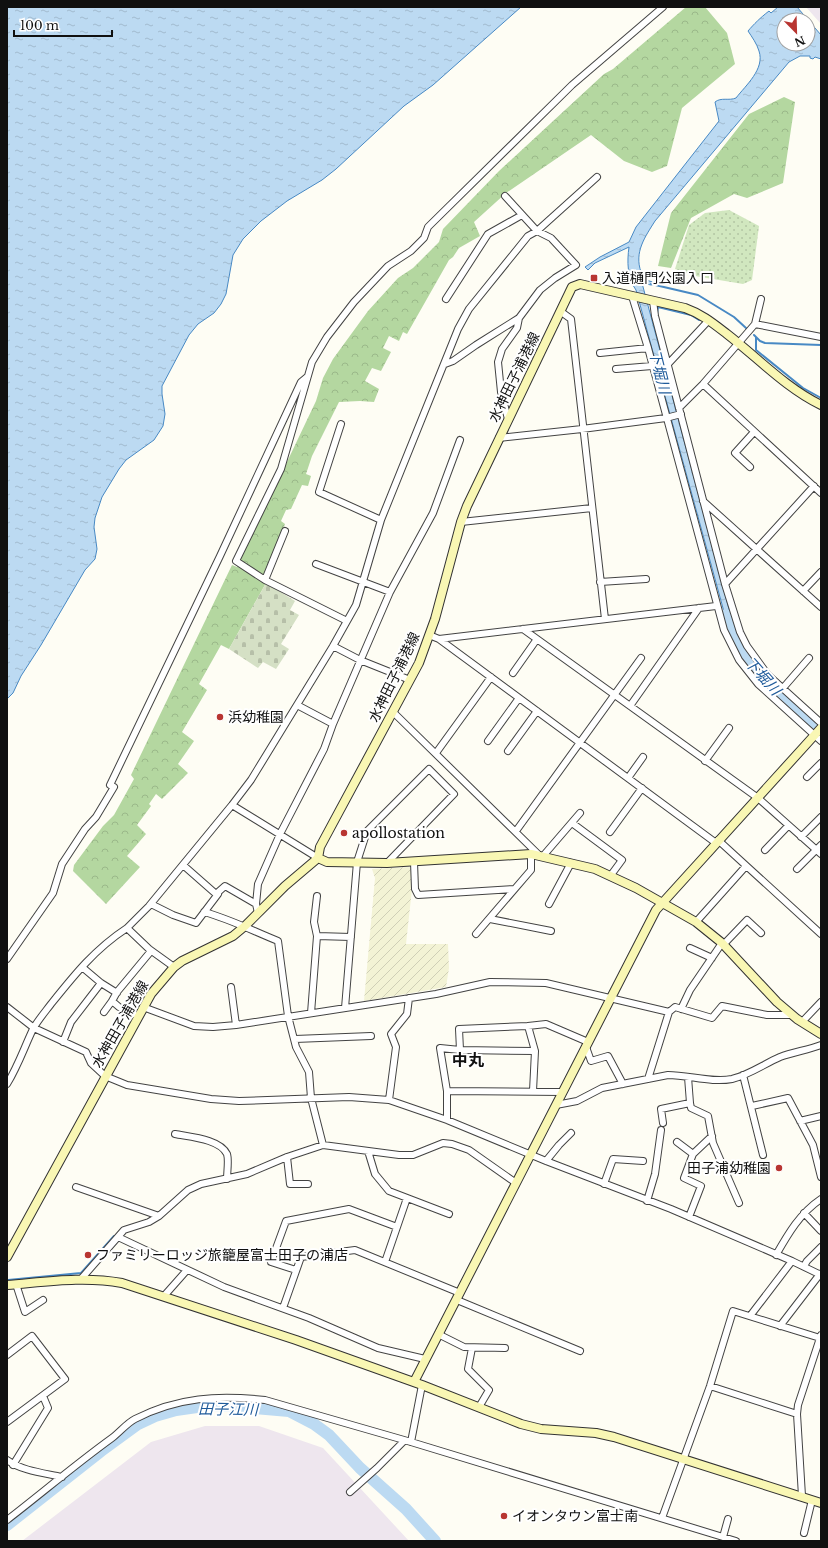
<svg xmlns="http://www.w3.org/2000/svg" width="828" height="1548" viewBox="0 0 828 1548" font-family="'Libre Baskerville','Noto Sans JP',serif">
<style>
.industrial{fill:#eee6ee}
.farmland{fill:url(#farmland-furrows)}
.grass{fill:url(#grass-dots)}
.forest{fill:url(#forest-crowns)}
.cemetery{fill:url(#cemetery-stones)}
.water{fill:url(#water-ripples);stroke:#4889c4;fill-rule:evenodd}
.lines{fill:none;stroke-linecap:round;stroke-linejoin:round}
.stream{stroke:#4889c4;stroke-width:2}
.river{stroke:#bcdaf2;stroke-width:12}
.street-casing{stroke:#434343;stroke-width:8}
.secondary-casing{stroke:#323232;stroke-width:10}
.street{stroke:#fff;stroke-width:6}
.secondary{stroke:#f9f7b4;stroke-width:8}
.poi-dot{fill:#b83531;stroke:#fff;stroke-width:1.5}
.labels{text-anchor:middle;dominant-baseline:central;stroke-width:4;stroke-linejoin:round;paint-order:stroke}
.poi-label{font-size:14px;fill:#101010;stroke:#fff;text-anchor:start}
.street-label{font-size:14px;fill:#101010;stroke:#fff}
.water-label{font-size:15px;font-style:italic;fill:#215c9b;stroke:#fff}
.quarter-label{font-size:16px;font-weight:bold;fill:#101010;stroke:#fff}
</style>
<defs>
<pattern id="farmland-furrows" width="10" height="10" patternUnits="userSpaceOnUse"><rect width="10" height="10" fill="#f3f3d5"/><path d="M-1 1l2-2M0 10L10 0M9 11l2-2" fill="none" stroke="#cfcfb6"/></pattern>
<pattern id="grass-dots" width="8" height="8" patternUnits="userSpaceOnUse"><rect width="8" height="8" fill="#d1e7bf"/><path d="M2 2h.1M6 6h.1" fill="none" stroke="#b2c5a3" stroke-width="1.8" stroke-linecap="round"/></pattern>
<pattern id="forest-crowns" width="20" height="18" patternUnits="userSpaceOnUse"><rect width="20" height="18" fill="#b4d7a0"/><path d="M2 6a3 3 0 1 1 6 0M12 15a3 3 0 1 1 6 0" fill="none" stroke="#9ab889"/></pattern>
<pattern id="cemetery-stones" width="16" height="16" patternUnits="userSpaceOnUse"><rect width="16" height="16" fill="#d5e0c5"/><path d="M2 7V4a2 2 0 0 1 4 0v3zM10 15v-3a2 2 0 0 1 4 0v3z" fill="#b6bfa8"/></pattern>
<pattern id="water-ripples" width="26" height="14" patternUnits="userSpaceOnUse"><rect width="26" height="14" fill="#bcdaf2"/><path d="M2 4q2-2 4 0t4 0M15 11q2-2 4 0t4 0" fill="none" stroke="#a1bace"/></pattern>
</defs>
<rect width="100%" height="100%" fill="#fefdf4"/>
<path class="industrial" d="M 806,7 L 821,7 L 821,24 Z
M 205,1426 L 259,1426 L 323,1448 L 409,1541 L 22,1541 L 151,1442 Z"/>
<path class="farmland" d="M 410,867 L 413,880 L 406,944 L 448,944 L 449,968 L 446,987 L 364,1001 L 375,878 L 372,869 Z"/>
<path class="grass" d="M 729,210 L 759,226 L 752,280 L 743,284 L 695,276 L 675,269 L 689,225 L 705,213 Z"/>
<path class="forest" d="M 686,7 L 705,7 L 727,33 L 735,64 L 682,108 L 667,166 L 652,172 L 624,161 L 591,135 L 506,193 L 474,222 L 480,236 L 459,248 L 453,257 L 449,260 L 407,334 L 403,332 L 399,341 L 389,336 L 383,348 L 391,352 L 381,371 L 372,368 L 365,381 L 379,389 L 374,402 L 360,401 L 339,402 L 312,456 L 306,474 L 311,476 L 308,486 L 302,485 L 291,509 L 286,510 L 281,521 L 285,524 L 262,581 L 266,583 L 229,649 L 221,645 L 199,684 L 207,690 L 182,732 L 194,741 L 178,764 L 188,773 L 162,799 L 156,794 L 149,804 L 151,806 L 137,825 L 146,834 L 127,856 L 140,867 L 106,904 L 73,871 L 74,865 L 103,826 L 114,815 L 134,779 L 131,775 L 232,565 L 237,567 L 316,401 L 323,378 L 333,359 L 368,311 L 398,278 L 413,268 L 439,242 L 443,229 L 499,171 L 604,74 L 613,69 Z
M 784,97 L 795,102 L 783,183 L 747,198 L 734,194 L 691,218 L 671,268 L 658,266 L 671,213 L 749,114 Z"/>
<path class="cemetery" d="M 266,583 L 295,601 L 290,610 L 299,615 L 281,644 L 289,649 L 276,669 L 263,662 L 258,668 L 229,649 Z"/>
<path class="water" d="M 7,7 L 521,7 L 433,85 L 404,106 L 336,169 L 322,180 L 287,201 L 261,221 L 243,239 L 233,255 L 226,294 L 221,304 L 214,313 L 198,324 L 189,335 L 162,386 L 162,394 L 165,414 L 163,426 L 154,440 L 126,460 L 119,469 L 102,497 L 95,518 L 94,527 L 97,549 L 95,559 L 85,570 L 41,645 L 21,676 L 13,693 L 7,699 Z
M 778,7 L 797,7 L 821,35 L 821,59 L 815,57 L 813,59 L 810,58 L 810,56 L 800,56 L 789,62 L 655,221 C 645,237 634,252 641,272 C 642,275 644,278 646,280 C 649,281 653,282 656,283 L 651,285 L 642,283 L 734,628 L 729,630 L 636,290 C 627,278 627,261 629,247 L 595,263 L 588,270 L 585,267 L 600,257 L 629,242 L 636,227 L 719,121 L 715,102 C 721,97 729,101 736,98 C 746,85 765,69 759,51 C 757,44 752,37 748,31 C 754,24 760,18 769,11 L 771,13 ZM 784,20 L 808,20 L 808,44 L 784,44 Z"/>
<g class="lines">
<path class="stream" d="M 651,284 L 698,295 L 734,317 L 746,328
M 657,314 L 658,307 L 691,315 L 699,320
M 754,335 L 760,341 L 765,343 L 821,345
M 756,337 L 756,350 L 803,388 L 821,398
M 8,1280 L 81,1273 L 114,1236"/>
<path class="river" d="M 726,615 C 729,624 731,635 736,644 C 750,675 795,709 821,733
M 7,1525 L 101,1451 L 138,1424 L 155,1416 L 176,1410 L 211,1405 L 230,1406 L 289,1411 L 314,1424 L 329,1435 L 360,1468 L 406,1509 L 435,1541"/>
<defs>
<path id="street" d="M 505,196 L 537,231 L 551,238 L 576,265 L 555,278 L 540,290 L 519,318 L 517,328 L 502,349 L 498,362 L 501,392 L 508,419
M 632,296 L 648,348 L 724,630 L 739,660 L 758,684 L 821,741
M 446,299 L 488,234 L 522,215
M 653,301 L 655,316 L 725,584 L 740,632 L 747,646 L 768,675 L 821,723
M 560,311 L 571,319 L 605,619
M 755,324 L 761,299
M 600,353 L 648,348
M 445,364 L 453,361 L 476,345 L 519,318
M 668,364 L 709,320
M 616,369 L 652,366
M 703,384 L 821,493
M 679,408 L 703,384 L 755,324 L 821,337
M 341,424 L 319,492 L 381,520
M 499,438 L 582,429 L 666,418 L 681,414
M 750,467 L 735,453 L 754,432
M 703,501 L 821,607
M 461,522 L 592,508
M 316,564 L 390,592
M 265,580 L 285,531
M 600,582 L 646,579
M 725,584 L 814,486
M 803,591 L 821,572
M 347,621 L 265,580 L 236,561 L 281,469 L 312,362 L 327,337 L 354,302 L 388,266 L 411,251 L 424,238 L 428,227 L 572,85 L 663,7
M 523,629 L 758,798 L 821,854
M 429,635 L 439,639 L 716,606
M 439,639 L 716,843
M 333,646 L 360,660 L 410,680
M 513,673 L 537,639
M 783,688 L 809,658
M 297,705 L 333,724
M 630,706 L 699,608
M 393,712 L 540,856
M 488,741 L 519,698
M 508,751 L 537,711
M 436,753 L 491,677
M 705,761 L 729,728
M 807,777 L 821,763
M 628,778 L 643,757
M 232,805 L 318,858
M 572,823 L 622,860 L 611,875
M 516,831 L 641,658
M 610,832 L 642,788
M 801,837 L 821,817
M 718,840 L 821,934
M 765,850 L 788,826
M 543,856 L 580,813
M 414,862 L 415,889 L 418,895 L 514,889
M 183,865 L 216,894 L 225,886 L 256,904
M 797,869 L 821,845
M 151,904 L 173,915 L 196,923 L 218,894
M 549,904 L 571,863
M 204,912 C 230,919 253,931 278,941 L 288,1016 L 296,1047 L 309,1072 L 311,1098 L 323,1145
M 258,913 L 256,904 L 258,884 L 280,834 L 324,749 L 333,724 L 390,592 L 433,513 L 460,440
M 490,919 L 551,931
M 696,922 L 746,866
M 127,928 L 149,906 L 232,805 L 251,780 L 333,646 L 356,605 L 381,520 L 458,329 L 469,309 L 528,236 L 537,231 L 597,177
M 476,934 L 531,870 L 531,854
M 317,936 L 351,937
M 724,944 L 747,920 L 761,933
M 690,948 L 712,958
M 7,959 L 53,893 L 62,864 L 85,829 L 96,817 L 114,787 L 110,785 L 220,556 L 301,382 L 307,377
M 82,967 L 101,983 L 117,993
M 231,987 L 236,1025
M 7,1007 L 34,1028 L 86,1052 L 91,1063 L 105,1076 L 127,1085 L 211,1099 L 239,1101 L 349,1097 L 389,1100 L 447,1120 L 546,1161 L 671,1209 L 792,1261 L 821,1275
M 143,1007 L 194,1026 L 213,1027 L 236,1025 L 436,994 L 490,982 L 546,983 L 669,1012
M 345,1008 L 357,862 L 367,831 L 429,769 L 454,794 L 387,863
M 681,1009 L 690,990 L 722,943
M 104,1012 L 112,1001
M 311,1013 L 317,936 L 314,922 L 317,896
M 134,1014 L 119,1007 L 112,1001 L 117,992 L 151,951
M 802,1022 L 821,1002
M 528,1026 L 546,1024 L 588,1042
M 295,1039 L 371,1036
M 63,1042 L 71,1022 L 101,983
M 586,1047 L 591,1061 L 608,1056 L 623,1084
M 460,1050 L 535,1051
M 743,1075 L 763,1155
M 688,1077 L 690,1103 L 691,1108 L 708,1116 L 713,1143 L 739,1203
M 648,1079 L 669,1012 L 675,1007 L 712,1018 L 722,1006 L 767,1015 L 792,1015
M 7,1084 C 18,1066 24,1048 33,1029 C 38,1020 45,1012 51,1004 C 75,974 95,949 127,928 L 149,949 L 174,967
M 447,1091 L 563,1092
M 389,1100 L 396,1047 L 391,1034 L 407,1014 L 409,998
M 556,1105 L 577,1101 L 602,1088 L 668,1075 C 689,1075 711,1083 732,1079 C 749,1075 764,1064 780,1057 C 793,1052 808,1050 821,1045
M 752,1106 L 788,1098 L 813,1145 L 821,1177
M 447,1120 L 447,1091 L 440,1048 L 460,1050 L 459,1029 L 528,1026 L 535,1051 L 533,1091
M 800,1121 L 821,1116
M 663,1123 L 661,1109 L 690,1103
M 175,1134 C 190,1137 220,1139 227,1154 C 229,1160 227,1172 227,1179
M 677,1142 L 693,1154
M 368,1151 L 375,1174 L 389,1191 L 449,1214
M 287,1157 L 290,1184 L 308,1184
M 546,1161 L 559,1145 L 571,1133
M 604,1184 L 613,1159 L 643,1161
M 76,1187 L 159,1216
M 647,1201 L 655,1174 L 661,1130
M 804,1213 L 821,1231
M 689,1217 L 701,1186 L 684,1178 L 693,1154 L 712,1136
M 118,1237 L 224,1287 L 309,1318 L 378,1348 L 425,1359
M 776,1255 C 788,1234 800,1213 821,1199
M 385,1262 L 407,1198
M 804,1266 L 807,1261 L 821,1247
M 296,1270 L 271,1262 L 286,1221 L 349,1209 L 397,1227
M 81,1279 L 124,1230 L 149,1222 L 159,1216 L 188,1190 L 201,1184 L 247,1174 L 287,1157 L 323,1145 L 399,1155 L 413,1155 L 443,1143 L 452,1144 L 469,1150 L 516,1183
M 16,1284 L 25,1312 L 43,1300
M 164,1296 L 187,1270
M 457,1300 L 580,1351
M 283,1308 L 301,1257 L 355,1250 L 460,1293
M 750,1316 L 792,1261
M 780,1326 L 820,1274
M 438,1334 L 464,1347 L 505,1348
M 472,1348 L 468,1369 L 489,1390 L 479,1407
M 7,1355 L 32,1336 L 65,1379 L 7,1422
M 710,1386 L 797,1414
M 411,1442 L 422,1385
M 7,1460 C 22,1471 44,1473 62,1477
M 13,1465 L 48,1408 L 43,1396
M 350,1492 L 377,1468 L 404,1441
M 802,1496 L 797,1414 L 798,1405 L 821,1335
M 662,1518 L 710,1386 L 733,1311 L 820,1338
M 7,1520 C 42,1493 76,1464 112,1438 C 120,1432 127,1423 135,1419 C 178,1397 218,1395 265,1400 L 411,1442 L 736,1541
M 804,1533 L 812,1500
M 723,1537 L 728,1519"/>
<path id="secondary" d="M 318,858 L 327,862 L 387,863 L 531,854 L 595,869 L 636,888 L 696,922 L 722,943 L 777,1002 L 797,1019 L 821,1034
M 7,1257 L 151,994 L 174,967 L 182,961 L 233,936 L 245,926 L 285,886 L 318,858 L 320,847 L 419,663 L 435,619 L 461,522 L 467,506 L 572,287 L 580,284 L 685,308 C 702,314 714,324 727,334 C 758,358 786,388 821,405
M 7,1285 C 46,1282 83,1276 122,1283 L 296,1340 L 422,1385 L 521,1424 L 541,1429 L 596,1433 L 614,1437 L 821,1503
M 414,1382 L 656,910 L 821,728"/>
</defs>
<use href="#street" class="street-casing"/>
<use href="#secondary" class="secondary-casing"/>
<use href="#street" class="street"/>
<use href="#secondary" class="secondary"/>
</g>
<g class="poi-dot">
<rect x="590" y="274" width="8" height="8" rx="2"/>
<circle cx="220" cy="717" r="4"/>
<circle cx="344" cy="833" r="4"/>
<circle cx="779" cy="1168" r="4"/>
<circle cx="88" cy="1255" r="4"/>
<circle cx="504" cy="1516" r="4"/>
</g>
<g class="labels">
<g class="poi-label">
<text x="602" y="278">入道樋門公園入口</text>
<text x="228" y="717">浜幼稚園</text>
<text x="352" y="833">apollostation</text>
<text x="771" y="1168" text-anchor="end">田子浦幼稚園</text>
<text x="96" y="1255">ファミリーロッジ旅籠屋富士田子の浦店</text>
<text x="512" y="1516">イオンタウン富士南</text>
</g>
<g class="street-label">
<text transform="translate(514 377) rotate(-64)">水神田子浦港線</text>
<text transform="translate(394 677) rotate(-64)">水神田子浦港線</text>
<text transform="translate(120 1024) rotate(-60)">水神田子浦港線</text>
</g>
<g class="water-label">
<text transform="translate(660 372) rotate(76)">下堀川</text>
<text transform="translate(763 676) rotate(48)">下堀川</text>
<text transform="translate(228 1409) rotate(1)">田子江川</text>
</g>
<g class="quarter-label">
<text x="468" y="1060">中丸</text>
</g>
</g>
<rect width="828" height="1548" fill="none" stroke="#101010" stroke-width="16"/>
<g transform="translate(796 32) rotate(157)"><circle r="19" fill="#ffffff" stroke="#9f9f9f"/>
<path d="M0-3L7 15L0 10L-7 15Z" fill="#b83531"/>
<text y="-6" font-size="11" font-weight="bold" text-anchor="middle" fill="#101010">N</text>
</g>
<path d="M14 30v6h98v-6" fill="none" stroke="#101010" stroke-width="2"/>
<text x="20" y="30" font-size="12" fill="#101010" stroke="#ffffff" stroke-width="3" paint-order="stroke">100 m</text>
</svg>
